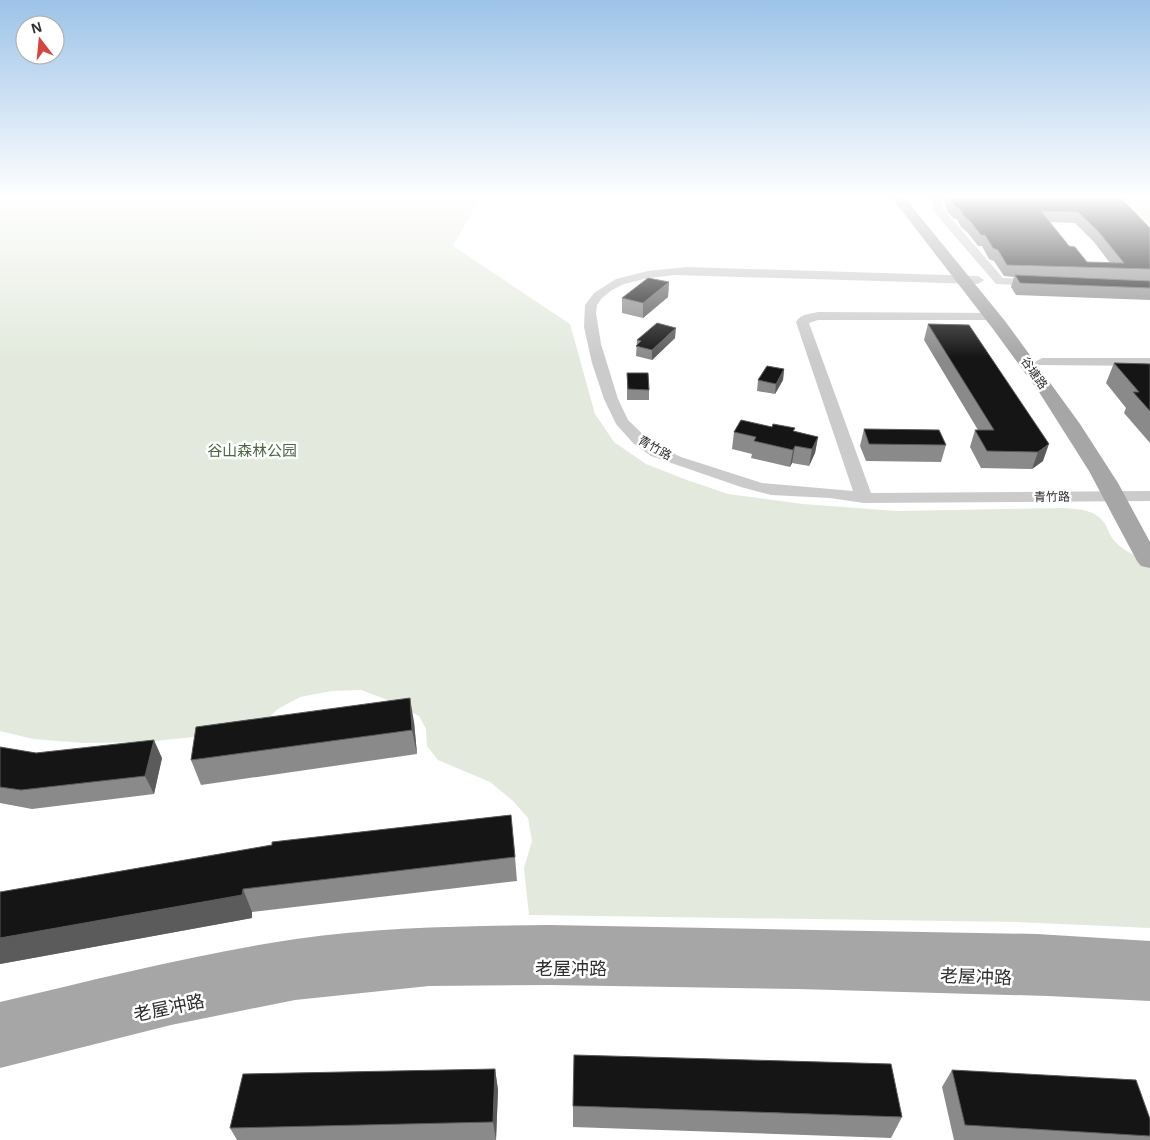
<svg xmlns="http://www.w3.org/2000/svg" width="1150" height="1140" viewBox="0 0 1150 1140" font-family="Helvetica,'Noto Sans SC',sans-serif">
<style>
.green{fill:#e3eadd}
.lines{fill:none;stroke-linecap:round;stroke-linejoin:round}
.minor{fill:#cbcbcb;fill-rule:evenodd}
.major{fill:#a6a6a6;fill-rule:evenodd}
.wall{fill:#8a8a8a;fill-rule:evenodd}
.shaded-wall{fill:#5b5b5b}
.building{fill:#151515;stroke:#5b5b5b;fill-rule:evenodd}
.labels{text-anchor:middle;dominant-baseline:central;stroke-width:5;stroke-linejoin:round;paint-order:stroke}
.far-street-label{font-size:12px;fill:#2e2e2e;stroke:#fff}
.park-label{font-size:15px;fill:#4d6640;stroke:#fff}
.near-street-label{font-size:18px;fill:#2e2e2e;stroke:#fff}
</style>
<rect width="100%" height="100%" fill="#fff"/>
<path class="green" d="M 0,198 L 480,198 L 453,246 L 570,324 L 595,414 L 614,442 L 646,464 L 687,480 L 728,494 L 803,504 L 897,511 L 1063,508 C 1077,509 1093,509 1103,521 C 1107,526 1109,534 1113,539 C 1121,550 1137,557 1150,561 L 1150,928 L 1016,922 L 529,915 L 524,868 L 532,841 L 528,818 L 513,801 L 490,782 L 438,760 L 427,746 L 426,729 L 419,716 L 393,702 L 361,690 L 332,691 L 300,697 L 278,709 L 262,724 L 194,737 L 145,742 L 84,743 L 33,739 L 0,731 Z
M 1124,198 L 1150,198 L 1150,225 Z"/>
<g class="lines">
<path class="minor" d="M 931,198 L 941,198 L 944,210 L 1003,278 L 1038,279 L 1042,280 L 1044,283 L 1042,286 L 996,284 L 935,213 Z
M 687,267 L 978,276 L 984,280 L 978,284 L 675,275 L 648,278 L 624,284 L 612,290 L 602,298 L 597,305 L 596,313 L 601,344 L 618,399 L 628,420 L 652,443 L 681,457 L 762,483 L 853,491 L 796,322 C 801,314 809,314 818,312 L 994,313 L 1000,317 L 999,320 L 818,320 L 809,323 L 871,493 L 1150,491 L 1150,501 L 864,503 L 830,498 L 771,495 L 741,487 L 651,456 L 633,443 L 616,424 L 604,399 L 592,363 L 584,327 L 585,305 L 594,293 L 616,279 L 648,271 Z
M 1042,358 L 1150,358 L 1150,366 L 1037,365 L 1035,362 Z"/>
<path class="major" d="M 892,198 L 905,198 L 1005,321 L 1080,424 L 1118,483 L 1150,542 L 1150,568 L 1141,566 L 1137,561 L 1089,471 L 1039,392 L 993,329 Z
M 549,925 L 1037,934 L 1150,941 L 1150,1001 L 1048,996 L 798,989 L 550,985 L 429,986 L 295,1000 L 171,1025 L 0,1068 L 0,1002 C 98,979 196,954 296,939 C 380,927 465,926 549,925 Z"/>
</g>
<path class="wall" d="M 943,198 L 1121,198 L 1150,228 L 1150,300 L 1016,295 L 1011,287 L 1014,277 L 1004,276 L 994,261 L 989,259 L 982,246 L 978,246 L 968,233 L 961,227 L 957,219 L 954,219 L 947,211 ZM 1050,222 L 1075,223 L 1094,242 L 1110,263 L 1087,262 L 1069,246 Z
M 669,282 L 668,297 L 643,318 L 622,313 L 622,298 Z
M 928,324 L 969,325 L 1043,461 L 1032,469 L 981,468 L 970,447 L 975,430 L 978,430 L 924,340 Z
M 675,338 L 652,360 L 636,356 L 637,340 Z
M 1114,363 L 1150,364 L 1150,443 L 1124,413 L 1126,408 L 1106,383 Z
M 784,369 L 783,380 L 775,394 L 757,391 L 758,380 Z
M 627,373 L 649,390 L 649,400 L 627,400 Z
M 772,427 L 795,428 L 794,431 L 818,437 L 815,453 L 809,466 L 792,463 L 790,467 L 751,458 L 752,454 L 732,449 L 734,432 Z
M 864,429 L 946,445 L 941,462 L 866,461 L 860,446 Z
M 414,722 L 417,754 L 201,785 L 191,760 Z
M 0,747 L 36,753 L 162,758 L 154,794 L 32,809 L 0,803 Z
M 272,845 L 515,857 L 517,881 L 252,912 L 252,918 L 0,964 L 0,892 Z
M 495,1069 L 498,1090 L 496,1140 L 237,1140 L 230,1128 Z
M 952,1070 L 1150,1119 L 1150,1140 L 954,1140 L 942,1087 Z
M 573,1106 L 902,1117 L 891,1138 L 573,1127 Z"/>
<path class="shaded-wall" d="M 669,282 L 668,297 L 643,318 L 643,303 Z
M 676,328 L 675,338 L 652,360 L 652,350 Z
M 784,369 L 783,380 L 775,394 L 776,384 Z
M 818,437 L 815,453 L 809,466 L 812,449 Z
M 1049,444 L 1043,461 L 1032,469 L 1038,452 Z
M 795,446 L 792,463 L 790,467 L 793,450 Z
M 410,698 L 414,722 L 417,754 L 412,730 Z
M 154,740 L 162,758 L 154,794 L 145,776 Z
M 243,889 L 252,912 L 252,918 L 0,964 L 0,938 Z
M 495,1069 L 498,1090 L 496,1140 L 493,1122 Z"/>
<path class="building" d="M 949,198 L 1121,198 L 1150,228 L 1150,269 L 1007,265 L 998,250 L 993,248 L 985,235 L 981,235 L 971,222 L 964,216 L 959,208 L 957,208 ZM 1041,211 L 1078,212 L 1098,231 L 1124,263 L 1087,262 L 1075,247 L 1069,246 Z
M 1015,275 L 1150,281 L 1150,288 L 1020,283 Z
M 648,278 L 669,282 L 643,303 L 622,298 Z
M 657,323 L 676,328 L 652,350 L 636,346 L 641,341 L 637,340 Z
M 928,324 L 969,325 L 1049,444 L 1038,452 L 987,451 L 975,430 L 994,430 Z
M 1114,363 L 1150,364 L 1150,411 L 1133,392 L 1139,392 Z
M 767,366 L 784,369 L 776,384 L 758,380 Z
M 627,373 L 648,373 L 649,390 L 628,389 Z
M 741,420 L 772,427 L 773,424 L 795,428 L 793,431 L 818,437 L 812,449 L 795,446 L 793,450 L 754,441 L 756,437 L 734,432 Z
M 864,429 L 939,430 L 946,445 L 869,444 Z
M 410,698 L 412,730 L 191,760 L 196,727 Z
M 154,740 L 145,776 L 21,790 L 0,787 L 0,747 L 36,753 Z
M 511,815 L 515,857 L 243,889 L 242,895 L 0,938 L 0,892 L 272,845 L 272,842 Z
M 574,1055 L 891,1064 L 902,1117 L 573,1106 Z
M 495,1069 L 493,1122 L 230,1128 L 243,1074 Z
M 952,1070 L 1136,1080 L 1150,1119 L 1150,1136 L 965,1125 Z"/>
<linearGradient id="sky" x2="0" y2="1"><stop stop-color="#9cc3e8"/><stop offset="0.55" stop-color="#fff"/><stop offset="1" stop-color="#fff" stop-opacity="0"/></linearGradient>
<rect width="1150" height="358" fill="url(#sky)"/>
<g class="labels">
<g class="far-street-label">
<text transform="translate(1034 373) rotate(55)">谷塘路</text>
<text transform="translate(655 448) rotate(29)">青竹路</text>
<text transform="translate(1052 497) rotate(-1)">青竹路</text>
</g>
<g class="park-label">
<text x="252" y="450">谷山森林公园</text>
</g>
<g class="near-street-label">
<text x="571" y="969">老屋冲路</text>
<text transform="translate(976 977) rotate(2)">老屋冲路</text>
<text transform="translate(169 1008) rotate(-12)">老屋冲路</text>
</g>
</g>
<g transform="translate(40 40) rotate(344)"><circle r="24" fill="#ffffff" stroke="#ababab"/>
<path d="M0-4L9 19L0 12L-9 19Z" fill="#d54641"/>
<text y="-8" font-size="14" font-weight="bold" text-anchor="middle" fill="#2e2e2e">N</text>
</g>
</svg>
